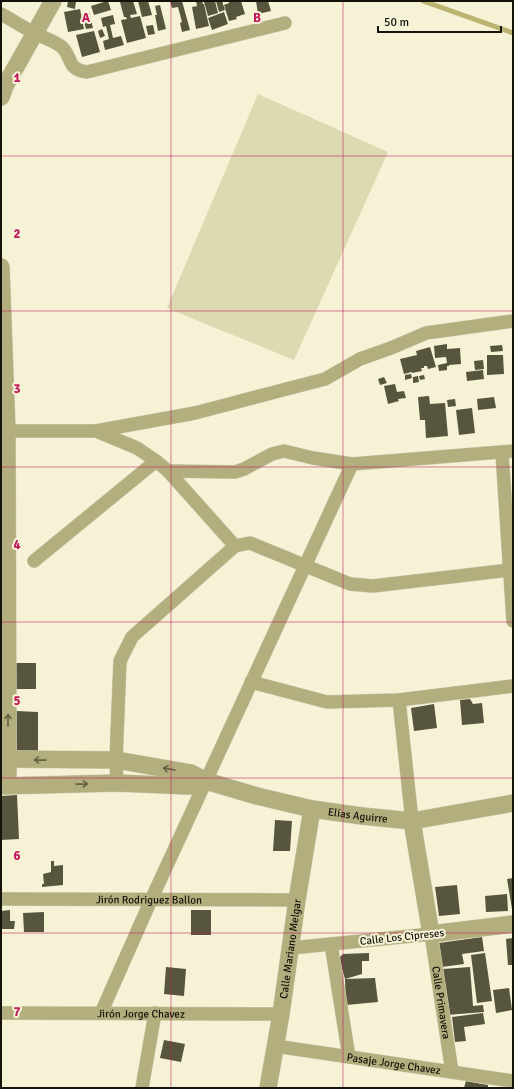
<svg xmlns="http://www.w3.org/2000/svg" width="514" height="1089" viewBox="0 0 514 1089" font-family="Signika,sans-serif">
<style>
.green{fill:#ddd9b0}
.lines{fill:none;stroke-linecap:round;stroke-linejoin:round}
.stream{stroke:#bbb471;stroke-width:5}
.building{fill:#57553d}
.minor-casing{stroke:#d1ceb6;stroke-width:14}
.tertiary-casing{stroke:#d1ceb6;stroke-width:18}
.minor{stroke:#b3ae7d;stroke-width:13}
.tertiary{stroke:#b3ae7d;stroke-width:17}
.oneway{stroke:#646144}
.grid{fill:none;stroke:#c2185b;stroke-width:1;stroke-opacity:0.55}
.labels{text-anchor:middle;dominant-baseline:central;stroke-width:4;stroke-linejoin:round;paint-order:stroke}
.street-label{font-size:11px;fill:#15140b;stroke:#f5f2d6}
.grid-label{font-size:13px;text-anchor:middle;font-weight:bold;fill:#c2185b;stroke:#f5f2d6;stroke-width:4;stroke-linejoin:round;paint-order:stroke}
</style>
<rect width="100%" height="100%" fill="#f5f2d6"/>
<path class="green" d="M 258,94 L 388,152 L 294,360 L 167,308 Z"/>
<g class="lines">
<path class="stream" d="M 423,1 L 513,33"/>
</g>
<path class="building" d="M 68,1 L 76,1 L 75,9 L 67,7 Z
M 107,1 L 108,1 L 111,10 L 94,15 L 91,6 Z
M 125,1 L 133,1 L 137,14 L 130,15 L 131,18 L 140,16 L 146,38 L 127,43 L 121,20 L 127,19 L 126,17 L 124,17 L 120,2 Z
M 138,1 L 148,1 L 152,15 L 142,17 Z
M 170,1 L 182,1 L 190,30 L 182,32 L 180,23 L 182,22 L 178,7 L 172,8 Z
M 196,1 L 202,1 L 203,4 L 204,4 L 209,26 L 196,29 L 192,7 L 197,6 Z
M 207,1 L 215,1 L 218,13 L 208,16 L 204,2 Z
M 216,1 L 222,1 L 225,10 L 219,12 Z
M 229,1 L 241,1 L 245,14 L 236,17 L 237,19 L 229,21 L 224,5 L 229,3 Z
M 256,1 L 268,1 L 271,11 L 258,14 Z
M 160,5 L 166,29 L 158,31 L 155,15 L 157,15 L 155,6 Z
M 80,9 L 84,29 L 68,32 L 64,12 Z
M 89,12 L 93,28 L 86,29 L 82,14 Z
M 224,12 L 228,24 L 212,30 L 208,18 Z
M 113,15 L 115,24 L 110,25 L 113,38 L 121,36 L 124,45 L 105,50 L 103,41 L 109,39 L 106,26 L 103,27 L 101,18 Z
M 153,25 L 155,34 L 148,35 L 146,26 Z
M 102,29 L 105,36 L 100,38 L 98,31 Z
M 94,31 L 100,52 L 82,57 L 76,35 Z
M 447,344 L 447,349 L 460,348 L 461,364 L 449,365 L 449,366 L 447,366 L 447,370 L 439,371 L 438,365 L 447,363 L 446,357 L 435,358 L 434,346 Z
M 502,345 L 503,351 L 491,352 L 490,346 Z
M 430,347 L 436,367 L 428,369 L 427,366 L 424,366 L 424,368 L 421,368 L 422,371 L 412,373 L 412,372 L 404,374 L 400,359 L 417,355 L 416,351 Z
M 487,355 L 503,355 L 504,374 L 487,375 Z
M 483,360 L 484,369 L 475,370 L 474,361 Z
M 483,370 L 484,379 L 467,381 L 466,372 Z
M 411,374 L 412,378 L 405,380 L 405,375 Z
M 424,375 L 425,379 L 420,380 L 419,376 Z
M 418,376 L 419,382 L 413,383 L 413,377 Z
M 384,377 L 387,383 L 380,385 L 378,379 Z
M 395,384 L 397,392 L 404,391 L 406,398 L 398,399 L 399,401 L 388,404 L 384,386 Z
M 429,396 L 430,404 L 445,403 L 448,436 L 426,438 L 425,420 L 420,420 L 418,397 Z
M 494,397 L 496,408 L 478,410 L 477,399 Z
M 455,399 L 456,406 L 448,407 L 447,400 Z
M 472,408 L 475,433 L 459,435 L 456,410 Z
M 10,663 L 36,663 L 36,689 L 11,689 Z
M 470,699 L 473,704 L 482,703 L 484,723 L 462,725 L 460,700 Z
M 434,704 L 437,728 L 414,731 L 411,708 Z
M 16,711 L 38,712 L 38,752 L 15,752 Z
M 17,795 L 19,839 L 1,840 L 1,796 Z
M 275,820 L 292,821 L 290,851 L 273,851 Z
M 51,861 L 54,861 L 54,866 L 63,865 L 63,885 L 42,887 L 42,884 L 44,884 L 43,874 L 51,872 Z
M 513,878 L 513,909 L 512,909 L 507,879 Z
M 457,885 L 460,914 L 439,916 L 435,887 Z
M 507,894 L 508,911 L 486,912 L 485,896 Z
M 10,910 L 10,921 L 15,921 L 14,929 L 1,929 L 1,911 Z
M 191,910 L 211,910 L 211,935 L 191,935 Z
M 44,912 L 44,932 L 24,932 L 23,913 Z
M 482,937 L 484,951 L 462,954 L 464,964 L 442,967 L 439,943 Z
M 513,938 L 513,965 L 508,965 L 506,939 Z
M 369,953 L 369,961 L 362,961 L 362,974 L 345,979 L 339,958 L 343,954 Z
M 485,953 L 492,1001 L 477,1003 L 471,955 Z
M 166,967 L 186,969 L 184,996 L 164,994 Z
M 470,967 L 473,1006 L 483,1005 L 484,1012 L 447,1015 L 443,969 Z
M 375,978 L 378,1002 L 346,1005 L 345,979 Z
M 509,988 L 512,1010 L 496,1013 L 493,990 Z
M 483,1013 L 485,1024 L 464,1027 L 466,1041 L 455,1042 L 452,1017 Z
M 164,1040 L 185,1044 L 181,1062 L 160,1058 Z
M 466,1081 L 488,1085 L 488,1088 L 464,1088 Z"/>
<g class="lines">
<defs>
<g id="minor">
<path d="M 1,14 C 12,20 23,27 34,33 C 44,38 53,40 62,47 C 73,58 66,69 87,72 L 285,23"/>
<path d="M 1,431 L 96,431 L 137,448 L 156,461 L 168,471 L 235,546"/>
<path d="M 96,431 L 195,413 L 325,379 L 360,359 L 391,348 L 426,333 L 513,321"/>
<path d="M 502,453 L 513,621"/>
<path d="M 168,471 L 235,472 L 244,469 L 272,454 L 284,451 L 313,458 L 352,464 L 513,451"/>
<path d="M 34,561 L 156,461"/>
<path d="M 251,682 L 327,702 L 399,700 L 513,686"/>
<path d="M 399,700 L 412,821"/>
<path d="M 117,783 L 116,760 L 120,661 L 132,637 L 235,546 L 250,543 L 350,584 L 373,586 L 510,570"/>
<path id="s1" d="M 1,899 L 297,900"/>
<path d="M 331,944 L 349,1057"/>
<path id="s2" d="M 291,948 L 431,934 L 452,1072"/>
<path id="s3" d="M 1,1013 L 281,1014"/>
<path d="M 101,1013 L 151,900 L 352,464"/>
<path id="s4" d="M 275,1046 L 513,1081"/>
<path d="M 142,1088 L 155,1013"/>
</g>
<g id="tertiary">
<path d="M 1,97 L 5,86 L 53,1"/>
<path d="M 1,267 L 7,431 L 8,785"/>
<path id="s5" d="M 1,759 L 116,760 L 191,773 L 206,781 L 257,796 L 312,809 L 362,816 L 412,821 L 513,803"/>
<path d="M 1,786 L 117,783 L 189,786 L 206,781"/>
<path d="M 412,821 L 431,934 L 513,924"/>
<path id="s6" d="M 268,1088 L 281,1014 L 297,900 L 312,809"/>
</g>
</defs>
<use href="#minor" class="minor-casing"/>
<use href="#tertiary" class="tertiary-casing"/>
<use href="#minor" class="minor"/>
<use href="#tertiary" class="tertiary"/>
</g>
<defs><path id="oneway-shaft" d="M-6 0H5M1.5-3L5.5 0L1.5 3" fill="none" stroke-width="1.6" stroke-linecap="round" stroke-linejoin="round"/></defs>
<g class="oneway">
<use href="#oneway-shaft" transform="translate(8 720) rotate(-90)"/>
<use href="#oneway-shaft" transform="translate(40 760) rotate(-179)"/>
<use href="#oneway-shaft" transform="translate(169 769) rotate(-170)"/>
<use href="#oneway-shaft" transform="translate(82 784) rotate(-1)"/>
</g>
<path class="grid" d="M 171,1 L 171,1088M 343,1 L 343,1088M 1,156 L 513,156M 1,311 L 513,311M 1,467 L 513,467M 1,622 L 513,622M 1,778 L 513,778M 1,933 L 513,933"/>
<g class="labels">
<g class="street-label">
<text stroke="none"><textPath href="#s5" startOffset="364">Elías Aguirre</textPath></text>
<text stroke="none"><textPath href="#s1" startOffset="148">Jirón Rodriguez Ballon</textPath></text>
<text transform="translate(402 937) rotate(-6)">Calle Los Cipreses</text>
<text stroke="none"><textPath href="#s6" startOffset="141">Calle Mariano Melgar</textPath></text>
<text stroke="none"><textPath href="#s2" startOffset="210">Calle Primavera</textPath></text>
<text stroke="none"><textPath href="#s3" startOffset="140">Jirón Jorge Chavez</textPath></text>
<text stroke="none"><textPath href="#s4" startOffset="120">Pasaje Jorge Chavez</textPath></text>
</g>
</g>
<g class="grid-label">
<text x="86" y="22">A</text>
<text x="257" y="22">B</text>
<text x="17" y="82">1</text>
<text x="17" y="238">2</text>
<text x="17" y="393">3</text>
<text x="17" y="549">4</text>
<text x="17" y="705">5</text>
<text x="17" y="860">6</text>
<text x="17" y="1016">7</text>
</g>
<rect width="514" height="1089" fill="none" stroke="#15140b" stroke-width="4"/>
<path d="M378 26v6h123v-6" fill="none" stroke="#15140b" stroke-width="2"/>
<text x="384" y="26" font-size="12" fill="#15140b" stroke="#f5f2d6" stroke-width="3" paint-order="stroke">50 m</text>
</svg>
